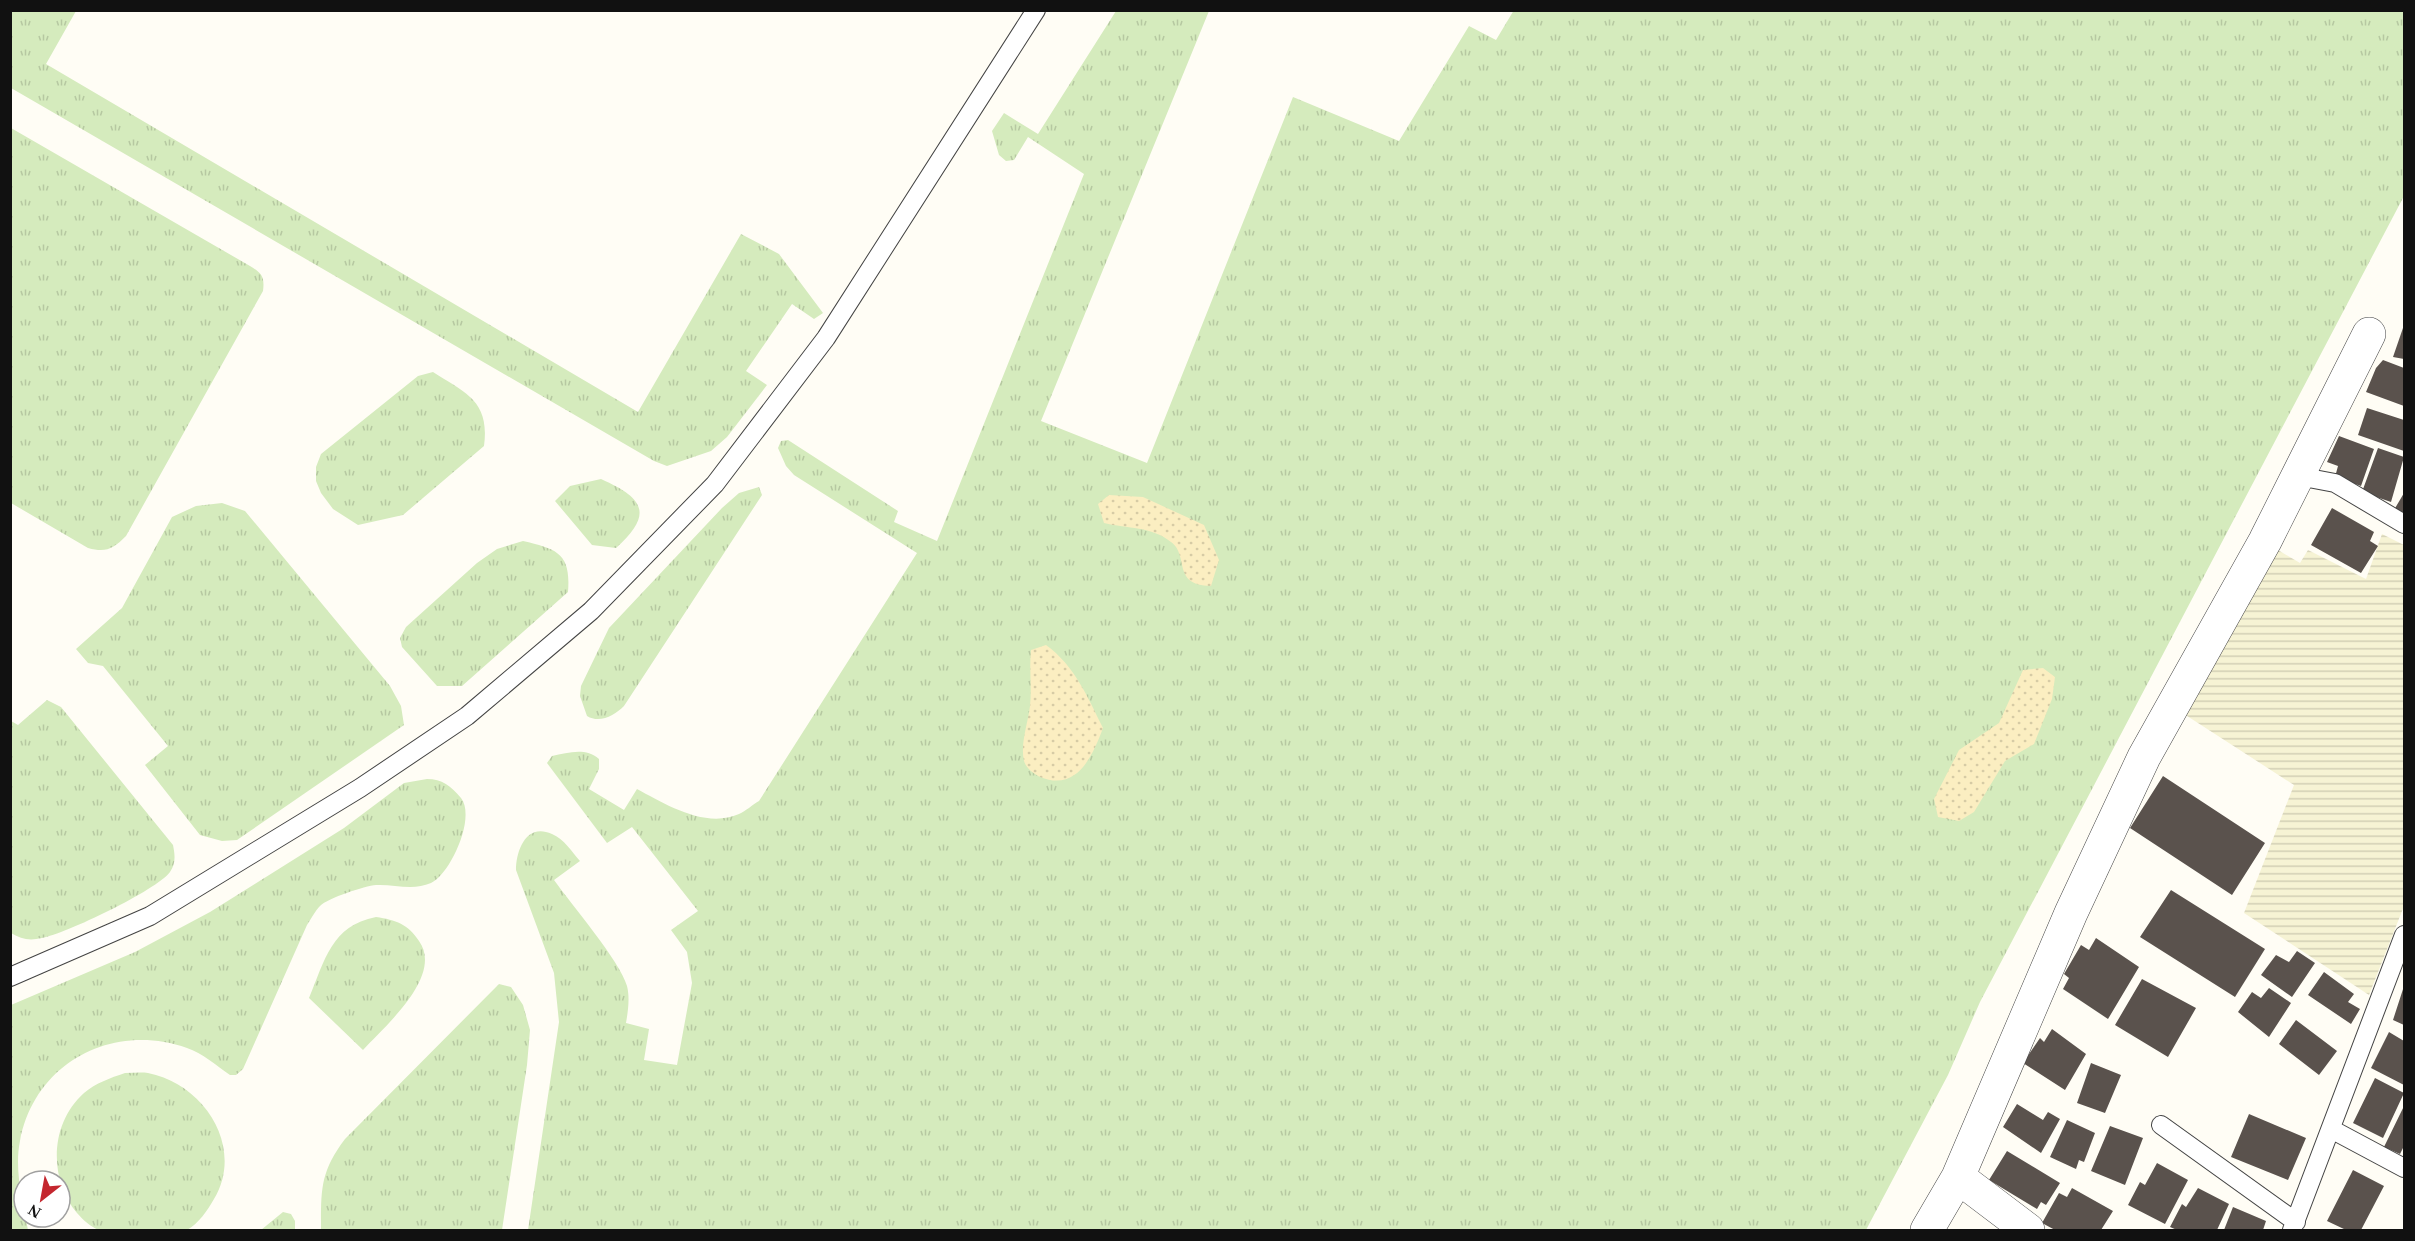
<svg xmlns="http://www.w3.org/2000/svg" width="2415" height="1241" viewBox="0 0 2415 1241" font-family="'Times New Roman',serif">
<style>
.farmland{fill:url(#farmland-rules)}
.grass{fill:url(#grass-tufts)}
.sand{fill:url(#sand-dots)}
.building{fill:#5a524d}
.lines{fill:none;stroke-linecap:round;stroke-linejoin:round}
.service-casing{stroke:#444;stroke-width:20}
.minor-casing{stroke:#444;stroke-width:34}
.service{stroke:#fff;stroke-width:18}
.minor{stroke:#fff;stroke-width:33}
</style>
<defs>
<pattern id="farmland-rules" width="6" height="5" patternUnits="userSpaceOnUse" patternTransform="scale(1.5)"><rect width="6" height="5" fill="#f6f3d4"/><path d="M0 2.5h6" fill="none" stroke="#d2cfb5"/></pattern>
<pattern id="grass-tufts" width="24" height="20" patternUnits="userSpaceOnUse" patternTransform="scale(1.5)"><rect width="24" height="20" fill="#d5ebbd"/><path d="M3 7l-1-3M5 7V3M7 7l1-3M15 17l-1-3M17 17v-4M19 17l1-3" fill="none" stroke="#b6c8a1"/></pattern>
<pattern id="sand-dots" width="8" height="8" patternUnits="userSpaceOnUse" patternTransform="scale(1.5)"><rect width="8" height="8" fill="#fbeec1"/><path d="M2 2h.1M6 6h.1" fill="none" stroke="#d6cba5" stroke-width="1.8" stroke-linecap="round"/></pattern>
</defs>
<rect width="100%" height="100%" fill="#fffdf5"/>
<path class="farmland" d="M 2382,534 L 2404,545 L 2404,906 L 2369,995 L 2244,913 L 2294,785 L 2184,714 L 2273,547 L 2300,563 L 2308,550 L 2366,579 Z"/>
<path class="grass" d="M 11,10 L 76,11 L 46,64 L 638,412 L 741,234 L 779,254 L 823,313 L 814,319 L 792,304 L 746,371 L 767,385 L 727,437 L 711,451 L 667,466 L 654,461 L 11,88 Z
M 1514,10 L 2404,11 L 2404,196 L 1980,1002 L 1948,1075 L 1866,1230 L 528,1230 L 559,1022 L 554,973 L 516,870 C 516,851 526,822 552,834 C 564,839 572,852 580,861 L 554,880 C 571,904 620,961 627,986 C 630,998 628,1011 626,1023 L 649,1029 L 644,1060 L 677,1065 L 692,983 L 687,952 L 671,930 L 698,911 L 632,827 L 607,843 L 547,763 L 552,756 C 568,753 585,747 599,759 L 599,769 L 589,789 L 624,810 L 637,789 C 665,804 705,829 739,814 C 746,811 752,805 759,801 L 917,553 L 794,475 L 786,466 L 778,448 L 781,441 L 788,440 L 898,511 L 894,522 L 937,541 L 1084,174 L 1028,137 L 1014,160 L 1006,161 L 999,155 L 992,131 L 1004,113 L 1038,134 L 1116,11 L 1209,11 L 1041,421 L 1147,463 L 1293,97 L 1399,141 L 1469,26 L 1496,40 Z
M 11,128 L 250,266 C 261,273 265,276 263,291 L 126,536 C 113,549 106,553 88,548 L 11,503 Z
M 433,372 C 466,393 490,401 484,446 L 403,515 L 358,525 L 333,509 L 321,493 L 316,481 L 316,467 L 321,454 L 418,376 Z
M 601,479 C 644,498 654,514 616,548 L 592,545 L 555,501 L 570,486 Z
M 759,487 L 762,495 L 624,706 C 615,715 600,724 587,716 L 580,696 L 581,686 L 609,628 L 722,508 L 739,493 Z
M 222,503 L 245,511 L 390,686 L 401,706 L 404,725 L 237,840 L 222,841 L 200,835 L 145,765 L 168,746 L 103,666 L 88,663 L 76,649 L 122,608 L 172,517 L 196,506 Z
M 523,541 C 558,549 571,554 568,592 L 462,686 L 437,686 L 402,647 L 400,638 L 406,627 L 477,563 L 497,549 Z
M 47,700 L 61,707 L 173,845 C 175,855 176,863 170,872 C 157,890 65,934 42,938 C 29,941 21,939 11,933 L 11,721 L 18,725 Z
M 427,779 C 442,779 451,786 461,798 C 476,817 451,873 431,883 C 413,891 394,884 376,885 C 365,886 328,898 320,906 C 315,911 311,919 307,925 L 243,1069 L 236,1075 L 230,1075 C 217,1066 202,1053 187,1048 C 113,1022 35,1062 20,1141 C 14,1169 23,1204 28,1230 L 11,1230 L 11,1005 L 135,952 L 210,912 L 344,828 L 404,783 Z
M 376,917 C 396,920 408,924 419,941 C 444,976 384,1027 363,1050 L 309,998 C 325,960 331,926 376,917 Z
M 499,984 L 511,987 L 523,1005 L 530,1030 L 527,1065 L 502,1230 L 321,1230 C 321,1190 320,1172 345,1139 Z
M 125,1073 C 133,1073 141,1072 148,1073 C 204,1084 245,1147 214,1199 C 207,1211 199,1223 187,1230 C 169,1231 113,1235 99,1230 C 91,1227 83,1220 77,1213 C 49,1180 49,1124 84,1093 C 96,1083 110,1078 125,1073 Z
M 283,1212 L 291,1214 L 295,1221 L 295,1230 L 261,1230 Z"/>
<path class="sand" d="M 1109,495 L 1143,497 L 1204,525 L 1219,560 L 1211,586 C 1171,585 1190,556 1171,542 C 1151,526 1128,529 1104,523 L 1098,504 Z
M 1046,645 C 1075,666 1088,698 1103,728 C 1092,757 1077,792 1040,777 C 1034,774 1026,768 1024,761 C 1020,744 1028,723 1030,706 C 1032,688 1029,669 1031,650 Z
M 2043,668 L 2055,677 L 2052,699 L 2034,744 L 2005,761 L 1974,812 L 1959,821 L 1938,817 L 1934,799 L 1959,750 L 1999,723 L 2023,670 Z"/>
<path class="building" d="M 2404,325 L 2404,359 L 2393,357 Z
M 2383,360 L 2404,368 L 2404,406 L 2366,392 L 2376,368 Z
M 2367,408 L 2404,420 L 2404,451 L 2358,435 Z
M 2339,436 L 2374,449 L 2361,486 L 2335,477 L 2338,466 L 2327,462 Z
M 2378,448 L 2404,457 L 2391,502 L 2362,492 Z
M 2404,493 L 2404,516 L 2394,510 Z
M 2332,508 L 2374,532 L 2370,541 L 2378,546 L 2361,573 L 2311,545 Z
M 2163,776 L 2265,843 L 2232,895 L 2130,828 Z
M 2171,890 L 2265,949 L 2235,997 L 2140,937 Z
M 2096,938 L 2139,967 L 2108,1019 L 2063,989 L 2069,978 L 2064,974 L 2081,945 L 2089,950 Z
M 2297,951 L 2315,963 L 2292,997 L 2261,975 L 2276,955 L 2289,962 Z
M 2324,972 L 2354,994 L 2348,1002 L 2360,1009 L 2351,1024 L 2308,995 Z
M 2142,979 L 2196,1008 L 2168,1057 L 2115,1025 Z
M 2404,986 L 2404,1025 L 2393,1020 Z
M 2269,988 L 2291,1003 L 2269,1037 L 2238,1012 L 2252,992 L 2261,998 Z
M 2296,1020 L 2337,1051 L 2319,1075 L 2279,1044 Z
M 2052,1029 L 2086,1054 L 2065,1090 L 2023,1063 L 2040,1038 L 2044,1042 Z
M 2389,1032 L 2404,1041 L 2404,1085 L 2371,1068 Z
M 2091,1063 L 2121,1075 L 2105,1113 L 2077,1103 Z
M 2375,1078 L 2404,1093 L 2383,1138 L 2353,1123 Z
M 2017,1104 L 2043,1120 L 2048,1112 L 2060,1119 L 2041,1153 L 2003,1127 Z
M 2404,1106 L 2404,1146 L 2400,1154 L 2384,1147 Z
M 2249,1114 L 2306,1138 L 2288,1180 L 2231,1157 Z
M 2067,1120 L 2095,1133 L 2084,1162 L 2079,1160 L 2076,1169 L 2050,1157 Z
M 2110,1126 L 2143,1138 L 2125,1185 L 2091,1171 Z
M 2007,1151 L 2060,1183 L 2046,1205 L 2041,1202 L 2037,1209 L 1989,1180 Z
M 2157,1163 L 2188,1180 L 2165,1224 L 2128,1205 L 2140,1182 L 2145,1185 Z
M 2353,1170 L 2384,1186 L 2361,1230 L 2346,1230 L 2327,1221 Z
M 2072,1188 L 2113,1211 L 2101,1230 L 2055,1230 L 2042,1223 L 2059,1193 L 2067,1197 Z
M 2198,1188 L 2229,1204 L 2217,1230 L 2177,1230 L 2170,1227 L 2182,1204 L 2186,1207 Z
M 2233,1207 L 2266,1221 L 2263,1230 L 2224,1230 Z"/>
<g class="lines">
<defs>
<path id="service" d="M 2298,476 L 2335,483 L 2404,524
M 10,977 L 150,916 L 360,788 L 467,716 L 591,611 L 715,484 L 826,338 L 1036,10
M 2161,1125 L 2296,1222
M 2331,1129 L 2404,1168
M 2292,1230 L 2404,935"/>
<path id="minor" d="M 1958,1177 L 2028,1230
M 1927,1230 L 1958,1177 L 2071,913 L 2144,757 L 2265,541 L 2369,334"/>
</defs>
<use href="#service" class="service-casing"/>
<use href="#minor" class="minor-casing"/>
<use href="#service" class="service"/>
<use href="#minor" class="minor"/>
</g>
<rect width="2415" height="1241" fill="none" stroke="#111111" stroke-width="24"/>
<g transform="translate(42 1199) rotate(211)"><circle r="28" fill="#ffffff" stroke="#a0a0a0" stroke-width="1.5"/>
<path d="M0-4.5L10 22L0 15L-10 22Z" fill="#c4262e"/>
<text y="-9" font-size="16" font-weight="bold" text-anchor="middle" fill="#111111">N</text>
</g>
</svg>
